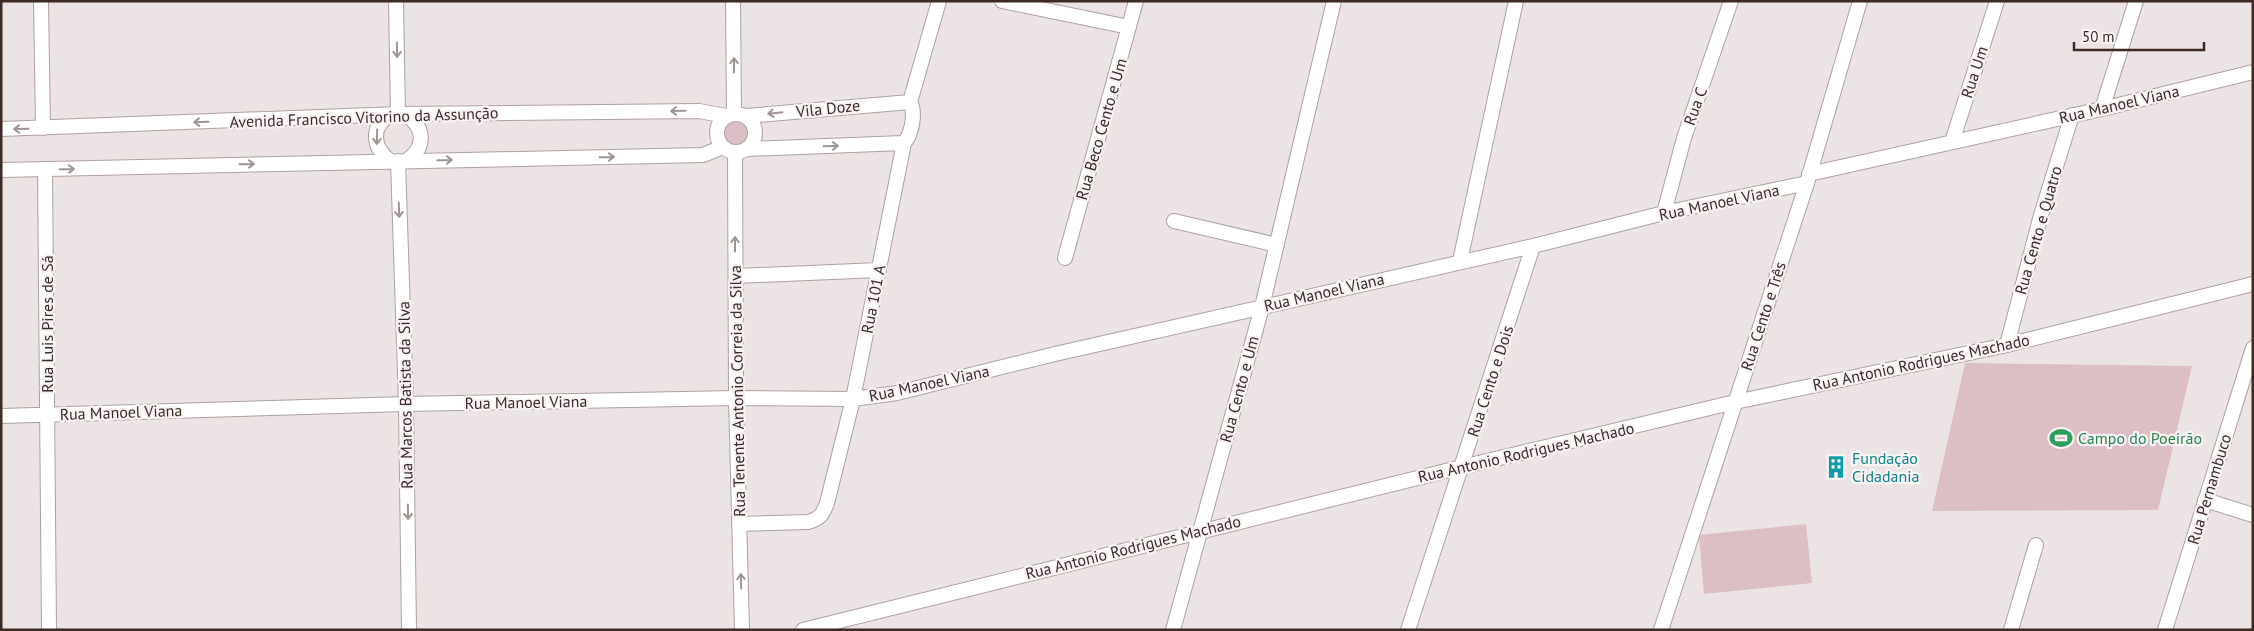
<svg xmlns="http://www.w3.org/2000/svg" width="2254" height="631" viewBox="0 0 2254 631" font-family="'PT Sans',sans-serif">
<style>
.green{fill:#dcbec5}
.lines{fill:none;stroke-linecap:round;stroke-linejoin:round}
.minor-casing{stroke:#ada19f;stroke-width:16}
.tertiary-casing{stroke:#ada19f;stroke-width:16}
.secondary-casing{stroke:#b1a09d;stroke-width:16}
.minor{stroke:#fff;stroke-width:14}
.tertiary{stroke:#fff;stroke-width:14}
.secondary{stroke:#fff;stroke-width:14}
.oneway{stroke:#9e9492}
.labels{text-anchor:middle;dominant-baseline:central;stroke-width:4.5;stroke-linejoin:round;paint-order:stroke}
.street-label{font-size:16px;fill:#3d2a24;stroke:#f9f4f4}
.leisure-label{font-size:16px;fill:#27864d;stroke:#f9f4f4;text-anchor:start}
.culture-label{font-size:16px;fill:#0d838f;stroke:#f9f4f4;text-anchor:start}
</style>
<rect width="100%" height="100%" fill="#ece4e4"/>
<path class="green" d="M722 133a14 14 0 1 1 28 0a14 14 0 1 1-28 0Z
M 1965,363 L 2192,366 L 2158,510 L 1932,511 Z
M 1806,524 L 1812,583 L 1704,594 L 1699,535 Z"/>
<g class="lines">
<defs>
<path id="minor" d="M 41,1 L 43,128
M 1002,1 L 1129,27
M 2102,109 L 2136,1
M 746,116 L 910,102
M 1952,142 L 1997,1
M 747,149 L 904,143
M 45,169 L 49,630
M 1809,174 L 2102,109 L 2253,72
M 1664,213 L 1684,138 L 1731,1
M 1174,221 L 1277,245
M 1065,258 L 1136,1
M 1460,261 L 1516,1
M 736,276 L 879,270
M 2007,345 L 2041,215 L 2072,115
M 1,416 L 406,404 L 736,398 L 853,399 L 897,393 L 1055,354 L 1533,246 L 1664,213 L 1807,183
M 2205,500 L 2253,515
M 739,524 L 808,522 C 820,519 823,514 827,503 L 853,399 L 904,143 C 912,134 916,112 910,102 L 939,1
M 803,630 L 1462,467 L 1735,402 L 2007,345 L 2253,284
M 1173,630 L 1262,307 L 1334,1
M 1408,630 L 1533,246
M 1661,630 L 1807,183 L 1860,1
M 2011,630 L 2036,545"/>
<path id="tertiary" d="M 2165,630 L 2253,348"/>
<path id="secondary" d="M 396,1 L 398,114
M 733,1 L 734,113
M 404,114 C 425,126 427,147 406,161
M717 133a19 19 0 1 1 38 0a19 19 0 1 1-38 0Z
M 1,129 L 398,114 L 699,111 L 726,116
M 735,152 L 736,398 L 742,630
M 390,161 C 372,147 370,125 392,114
M 398,161 L 406,404 L 409,630
M 1,170 L 703,155 L 723,147"/>
</defs>
<use href="#minor" class="minor-casing"/>
<use href="#tertiary" class="tertiary-casing"/>
<use href="#secondary" class="secondary-casing"/>
<use href="#minor" class="minor"/>
<use href="#tertiary" class="tertiary"/>
<use href="#secondary" class="secondary"/>
</g>
<defs><path id="oneway-shaft" d="M-6 0H5M1.5-3L5.5 0L1.5 3" fill="none" stroke-width="1.6" stroke-linecap="round" stroke-linejoin="round" transform="scale(1.25)"/></defs>
<g class="oneway">
<use href="#oneway-shaft" transform="translate(397 50) rotate(89)"/>
<use href="#oneway-shaft" transform="translate(734 65) rotate(-90)"/>
<use href="#oneway-shaft" transform="translate(678 111) rotate(179)"/>
<use href="#oneway-shaft" transform="translate(775 113) rotate(174)"/>
<use href="#oneway-shaft" transform="translate(201 122) rotate(178)"/>
<use href="#oneway-shaft" transform="translate(21 129) rotate(179)"/>
<use href="#oneway-shaft" transform="translate(377 137) rotate(91)"/>
<use href="#oneway-shaft" transform="translate(831 146) rotate(-2)"/>
<use href="#oneway-shaft" transform="translate(607 157) rotate(-1)"/>
<use href="#oneway-shaft" transform="translate(445 160) rotate(-1)"/>
<use href="#oneway-shaft" transform="translate(247 164) rotate(-1)"/>
<use href="#oneway-shaft" transform="translate(67 169) rotate(-1)"/>
<use href="#oneway-shaft" transform="translate(399 210) rotate(88)"/>
<use href="#oneway-shaft" transform="translate(735 244) rotate(-90)"/>
<use href="#oneway-shaft" transform="translate(408 512) rotate(89)"/>
<use href="#oneway-shaft" transform="translate(741 581) rotate(-92)"/>
</g>
<defs>
<symbol id="stadium-bare" viewBox="-9 -9 18 18"><path d="M0-5a6.5 5 0 1 0 0 10a6.5 5 0 1 0 0-10ZM-3.5-1.8h7v3.6h-7Z" fill="#2e9e5b" stroke="#f9f4f4" stroke-width="2.5" paint-order="stroke"/></symbol>
<symbol id="building-bare" viewBox="-9 -9 18 18"><path d="M-4-6H4V6H1V3H-1V6H-4ZM-2.5-4.3h1.7v1.8h-1.7ZM.8-4.3h1.7v1.8H.8ZM-2.5-1h1.7V.8h-1.7ZM.8-1h1.7V.8H.8Z" fill="#0f9aa8" stroke="#f9f4f4" stroke-width="2.5" paint-order="stroke"/></symbol>
</defs>
<g fill-rule="evenodd">
<use href="#stadium-bare" x="2045" y="422" width="32" height="32"/>
<use href="#building-bare" x="1820" y="451" width="32" height="32"/>
</g>
<g class="labels">
<g class="street-label">
<text transform="translate(1974 72) rotate(-72)">Rua Um</text>
<text transform="translate(2119 104) rotate(-13)">Rua Manoel Viana</text>
<text transform="translate(1695 106) rotate(-70)">Rua C</text>
<text transform="translate(828 108) rotate(-6)">Vila Doze</text>
<text transform="translate(364 117) rotate(-2)">Avenida Francisco Vitorino da Assunção</text>
<text transform="translate(1101 129) rotate(-74)">Rua Beco Cento e Um</text>
<text transform="translate(1719 202) rotate(-12)">Rua Manoel Viana</text>
<text transform="translate(2038 230) rotate(-74)">Rua Cento e Quatro</text>
<text transform="translate(1324 292) rotate(-13)">Rua Manoel Viana</text>
<text transform="translate(873 299) rotate(-79)">Rua 101 A</text>
<text transform="translate(1763 316) rotate(-72)">Rua Cento e Três</text>
<text transform="translate(47 324) rotate(-90)">Rua Luis Pires de Sá</text>
<text transform="translate(1921 362) rotate(-12)">Rua Antonio Rodrigues Machado</text>
<text transform="translate(1490 381) rotate(-72)">Rua Cento e Dois</text>
<text transform="translate(929 383) rotate(-12)">Rua Manoel Viana</text>
<text transform="translate(1239 389) rotate(-75)">Rua Cento e Um</text>
<text transform="translate(737 391) rotate(-91)">Rua Tenente Antonio Correia da Silva</text>
<text transform="translate(405 395) rotate(-91)">Rua Marcos Batista da Silva</text>
<text transform="translate(526 402) rotate(-1)">Rua Manoel Viana</text>
<text transform="translate(121 412) rotate(-2)">Rua Manoel Viana</text>
<text transform="translate(1526 452) rotate(-13)">Rua Antonio Rodrigues Machado</text>
<text transform="translate(2209 489) rotate(-73)">Rua Pernambuco</text>
<text transform="translate(1133 547) rotate(-14)">Rua Antonio Rodrigues Machado</text>
</g>
<g class="leisure-label">
<text x="2078" y="438">Campo do Poeirão</text>
</g>
<g class="culture-label">
<text x="1852" y="458">Fundação<tspan x="1852" dy="18">Cidadania</tspan></text>
</g>
</g>
<rect width="2254" height="631" fill="none" stroke="#3d2a24" stroke-width="5"/>
<path d="M2074 42v8h130v-8" fill="none" stroke="#3d2a24" stroke-width="2.5"/>
<text x="2082" y="42" font-size="15" fill="#3d2a24" stroke="#f9f4f4" stroke-width="4" paint-order="stroke">50 m</text>
</svg>
